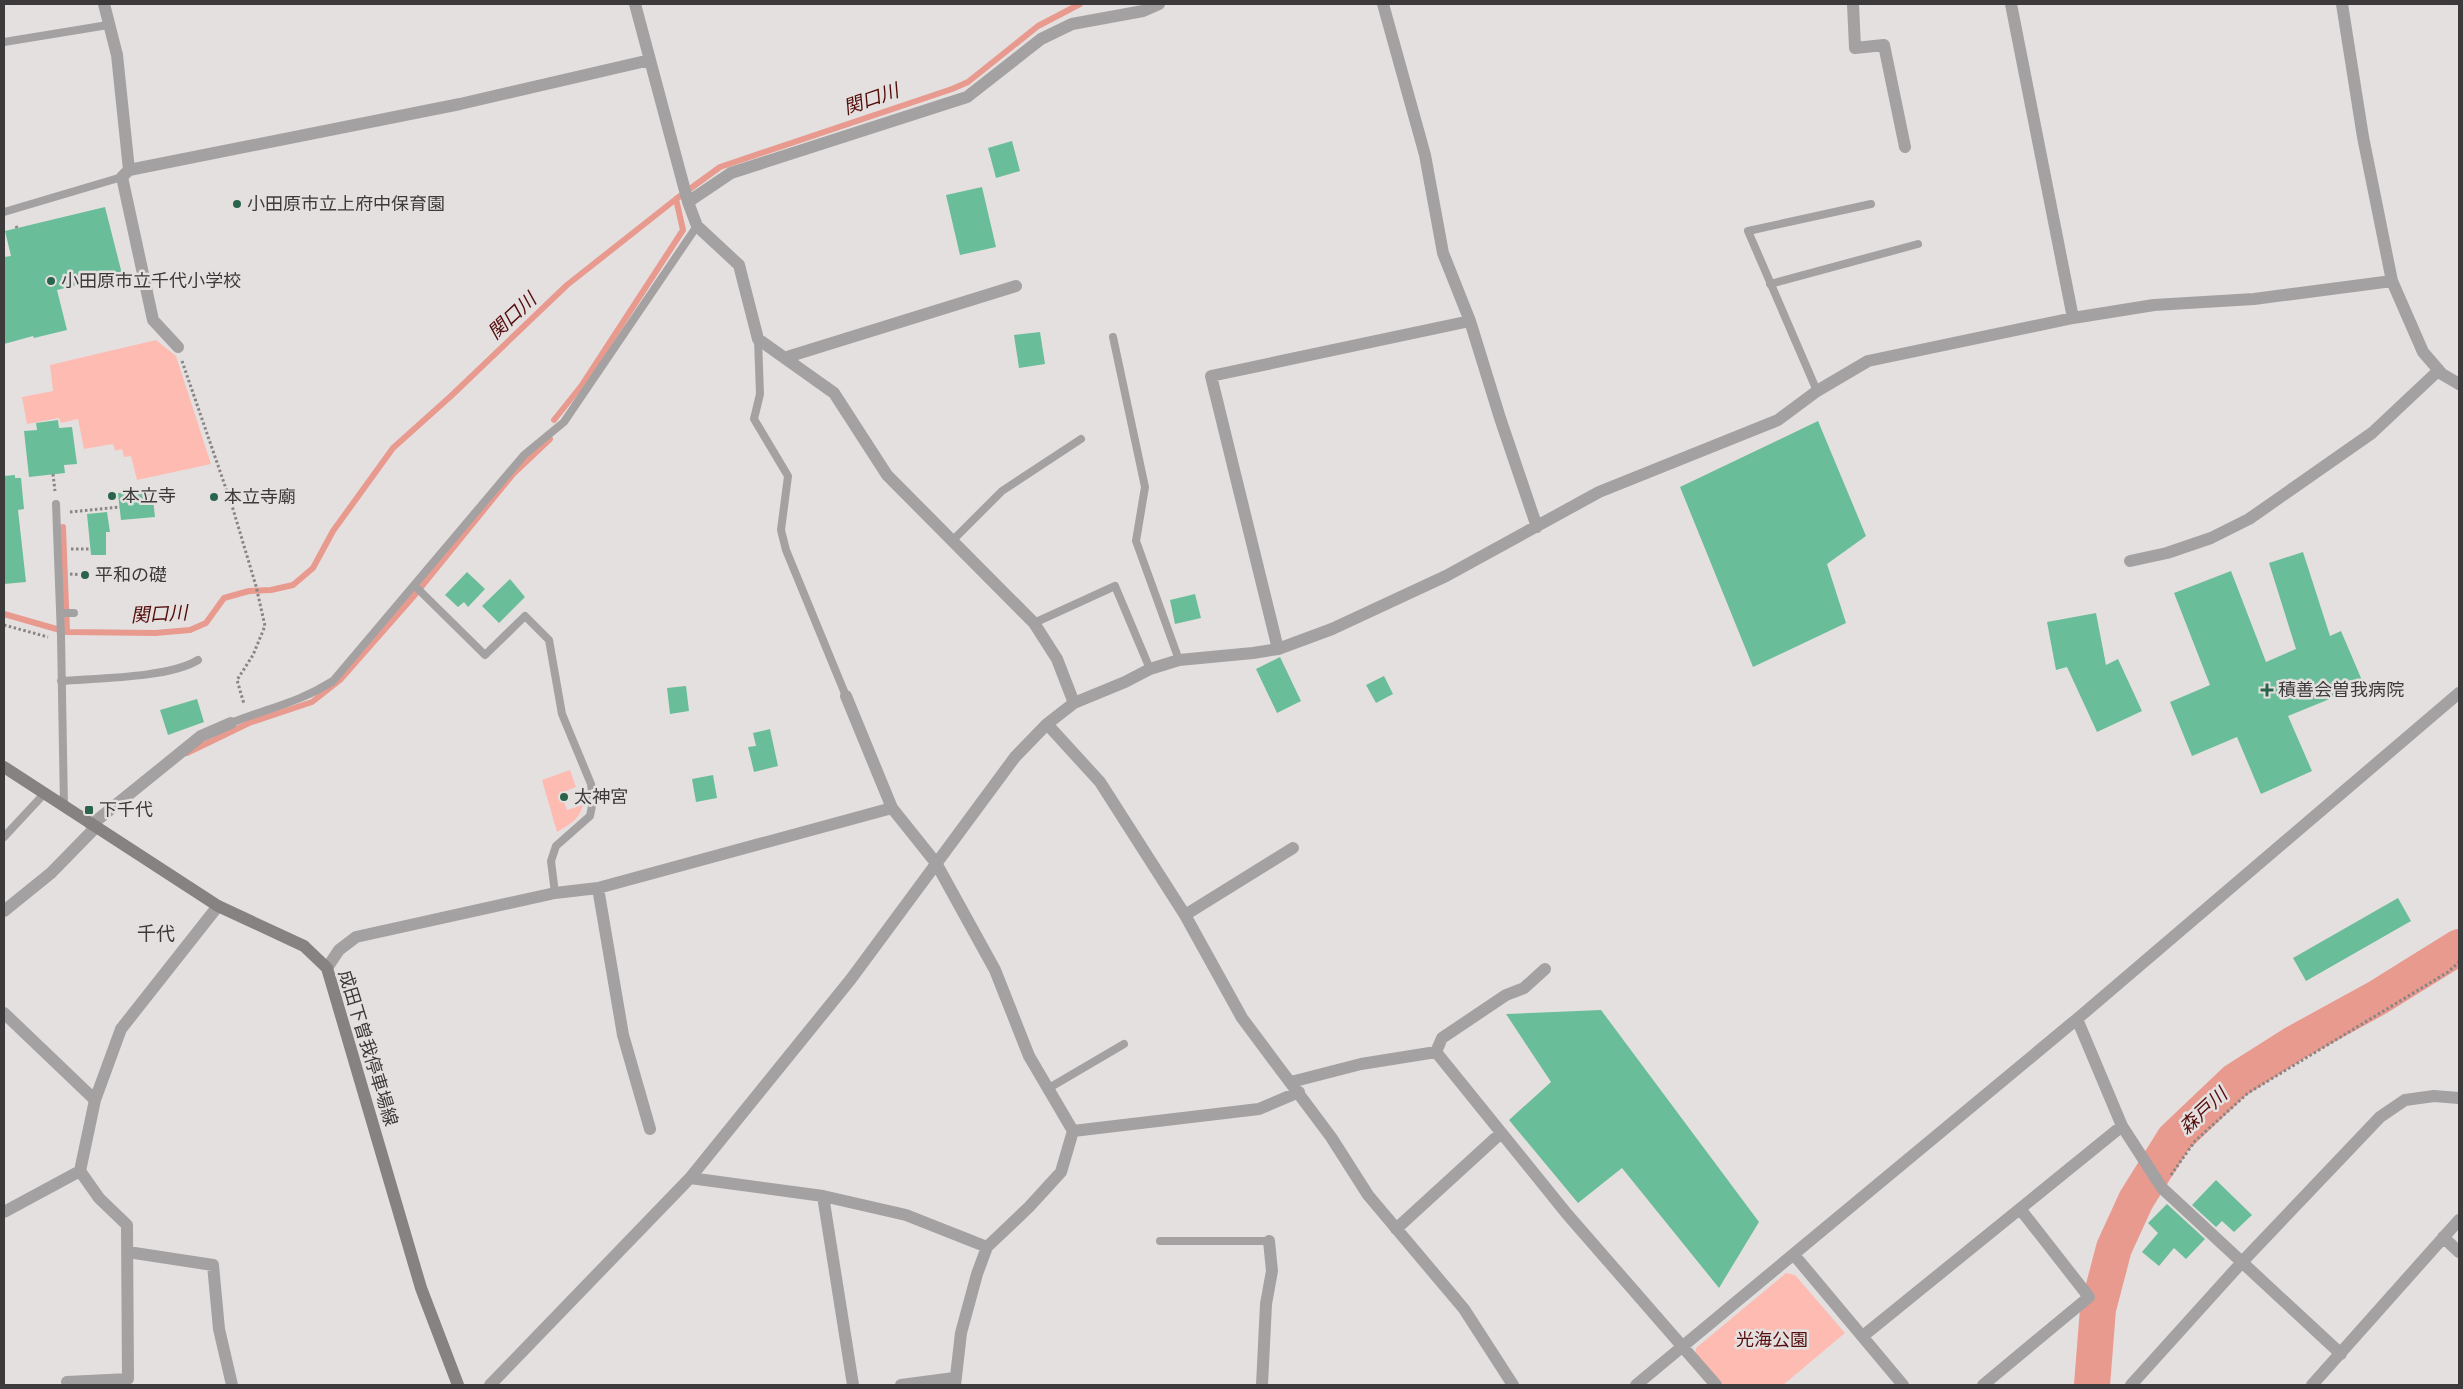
<svg xmlns="http://www.w3.org/2000/svg" width="2463" height="1389" viewBox="0 0 2463 1389" font-family="Cabin,'Noto Sans JP',sans-serif">
<style>
.green{fill:#fdbbb2}
.lines{fill:none;stroke-linecap:round;stroke-linejoin:round}
.stream{stroke:#e99a8f;stroke-width:6}
.river{stroke:#e99a8f;stroke-width:36}
.building{fill:#6abd99}
.path{stroke:#898585;stroke-width:3;stroke-dasharray:2.5 2.5;stroke-linecap:butt}
.service{stroke:#a3a1a1;stroke-width:8}
.minor{stroke:#a3a1a1;stroke-width:12}
.secondary{stroke:#858281;stroke-width:12}
.poi-dot{fill:#2a644d;stroke:#e5e0e0;stroke-width:2}
.labels{text-anchor:middle;dominant-baseline:central;stroke-width:5;stroke-linejoin:round;paint-order:stroke}
.poi-label{font-size:18px;fill:#3c3a3a;stroke:#e5e0e0;text-anchor:start}
.street-label{font-size:18px;fill:#3c3a3a;stroke:#e5e0e0}
.park-label{font-size:18px;fill:#550f0c;stroke:#e5e0e0}
.water-label{font-size:19px;font-style:italic;fill:#530d0b;stroke:#e5e0e0}
.neighbourhood-label{font-size:19px;fill:#3c3a3a;stroke:#e5e0e0}
</style>
<rect width="100%" height="100%" fill="#e5e0e0"/>
<path class="green" d="M 156,340 L 176,356 L 211,464 L 137,480 L 131,456 L 124,457 L 122,449 L 115,451 L 113,444 L 84,449 L 78,419 L 61,423 L 59,418 L 27,424 L 22,397 L 53,391 L 50,365 Z
M 570,770 L 576,787 L 561,793 L 567,810 L 583,805 C 579,820 570,824 557,832 L 542,780 Z
M 1786,1273 L 1795,1275 L 1845,1333 L 1783,1385 L 1719,1385 L 1695,1357 L 1696,1348 Z"/>
<g class="lines">
<path class="stream" d="M 554,420 L 582,385 L 683,230 L 676,199
M 63,527 L 67,632
M 4,614 L 67,632 L 155,633 L 190,630 L 206,623 L 224,598 L 249,591 L 271,590 L 293,585 L 313,568 L 333,531 L 393,448 L 451,396 L 567,285 L 676,199 L 720,167 L 952,89 L 968,82 L 1038,26 L 1080,4
M 187,753 L 249,723 L 312,702 L 340,680 L 413,597 L 513,474 L 550,439"/>
<path class="river" d="M 2092,1385 L 2098,1309 L 2114,1248 L 2136,1200 L 2174,1139 L 2235,1081 L 2295,1043 L 2377,998 L 2459,947"/>
</g>
<path class="building" d="M 1012,141 L 1020,171 L 996,178 L 988,148 Z
M 982,187 L 996,247 L 960,255 L 946,195 Z
M 105,207 L 122,274 L 57,290 L 67,330 L 34,338 L 33,336 L 4,344 L 4,257 L 11,256 L 5,231 Z
M 1040,332 L 1045,364 L 1019,368 L 1014,335 Z
M 58,420 L 59,428 L 72,427 L 77,464 L 64,465 L 65,473 L 29,477 L 24,431 L 37,430 L 36,423 Z
M 1818,421 L 1866,536 L 1827,564 L 1846,623 L 1753,667 L 1680,487 Z
M 15,475 L 15,478 L 21,478 L 24,509 L 18,510 L 26,582 L 4,584 L 4,476 Z
M 152,490 L 155,517 L 121,520 L 118,493 Z
M 107,512 L 110,532 L 106,532 L 106,555 L 91,555 L 87,514 Z
M 2303,552 L 2330,636 L 2341,631 L 2364,685 L 2288,716 L 2312,771 L 2261,794 L 2237,737 L 2192,756 L 2170,702 L 2210,685 L 2174,593 L 2231,571 L 2266,662 L 2296,649 L 2269,563 Z
M 467,572 L 485,589 L 468,607 L 464,602 L 458,607 L 445,595 Z
M 510,579 L 525,597 L 499,623 L 482,606 Z
M 1195,594 L 1201,618 L 1175,624 L 1170,600 Z
M 2096,613 L 2106,665 L 2118,659 L 2142,711 L 2097,732 L 2067,667 L 2056,670 L 2047,622 Z
M 1280,657 L 1301,701 L 1277,713 L 1256,669 Z
M 1384,676 L 1393,694 L 1376,703 L 1366,685 Z
M 686,686 L 689,711 L 670,714 L 667,688 Z
M 197,699 L 204,722 L 168,735 L 160,710 Z
M 770,729 L 778,766 L 754,772 L 748,747 L 756,746 L 753,733 Z
M 713,775 L 717,798 L 696,802 L 692,779 Z
M 2398,898 L 2411,921 L 2306,981 L 2293,958 Z
M 1601,1010 L 1759,1222 L 1719,1288 L 1622,1168 L 1578,1203 L 1509,1120 L 1551,1082 L 1506,1014 Z
M 2216,1180 L 2252,1215 L 2234,1232 L 2222,1221 L 2216,1227 L 2192,1205 Z
M 2167,1204 L 2205,1239 L 2186,1259 L 2174,1248 L 2159,1266 L 2142,1252 L 2158,1233 L 2148,1223 Z"/>
<g class="lines">
<path class="path" d="M 16,226 L 17,228
M 182,361 L 233,509 L 256,586 L 265,626 L 253,655 L 237,680 L 244,704
M 53,474 L 55,491
M 70,512 L 120,507
M 71,549 L 90,549
M 70,574 L 85,575
M 4,625 L 48,637
M 2171,1175 L 2195,1141 L 2248,1093 L 2448,972 L 2459,962"/>
<path class="service" d="M 4,42 L 108,25
M 4,212 L 122,177
M 1770,284 L 1918,244
M 1113,337 L 1145,487 L 1136,541 L 1179,660
M 758,339 L 760,394 L 754,419 L 788,476 L 781,530 L 786,550 L 846,696
M 1817,391 L 1748,231 L 1871,204
M 56,504 L 61,636 L 64,807
M 952,541 L 1002,491 L 1081,439
M 415,586 L 485,655 L 525,616 L 549,640 L 562,714 L 591,784 L 593,801 L 590,816 L 556,846 L 551,861 L 555,893
M 60,613 L 74,613
M 1034,623 L 1115,586 L 1150,669
M 61,681 C 98,678 169,678 198,660
M 231,723 C 268,708 298,703 333,681 L 524,455 L 564,422 L 697,226
M 4,837 L 44,794
M 1049,1088 L 1124,1044
M 1160,1241 L 1269,1241"/>
<path class="minor" d="M 104,4 L 117,55 L 129,170 L 122,177 L 153,320 L 178,347
M 635,4 L 688,202 L 697,226 L 739,265 L 758,339 L 834,393 L 887,475 L 1034,623 L 1057,659 L 1074,703
M 1383,4 L 1425,155 L 1443,253 L 1470,321 L 1500,418 L 1537,527
M 1853,4 L 1855,48 L 1884,45 L 1905,147
M 2011,4 L 2073,318
M 2342,4 L 2363,137 L 2392,281 L 2423,352 L 2442,374 L 2459,384
M 129,170 L 460,104 L 650,60
M 688,202 L 731,173 L 967,97 L 1041,39 L 1072,24 L 1143,11 L 1159,4
M 787,357 L 1016,286
M 2130,561 L 2167,553 L 2211,538 L 2249,519 L 2372,433 L 2439,370
M 1278,649 L 1211,376 L 1470,321
M 846,696 L 892,808 L 936,863 L 995,970 L 1029,1056 L 1073,1131
M 1047,724 L 1100,782 L 1185,915 L 1242,1018 L 1331,1137 L 1368,1195 L 1464,1309 L 1513,1385
M 91,825 L 201,736 L 231,723
M 598,888 L 623,1035 L 650,1129
M 4,911 L 51,873 L 95,828
M 1185,915 L 1293,848
M 327,968 L 339,950 L 356,937 L 555,893 L 598,888 L 892,808
M 1545,969 L 1524,988 L 1506,995 L 1442,1038 L 1436,1052 L 1567,1214 L 1716,1385
M 4,1013 L 95,1100
M 2077,1019 L 2122,1126 L 2162,1188 L 2341,1354
M 1291,1082 L 1361,1064 L 1436,1052
M 690,1178 L 823,1196 L 906,1215 L 987,1247
M 823,1196 L 853,1385
M 4,1212 L 80,1171 L 95,1100 L 121,1029 L 218,906
M 1396,1229 L 1501,1133
M 2443,1237 L 2459,1252
M 128,1252 L 213,1265 L 219,1329 L 232,1385
M 1795,1256 L 1903,1385
M 1863,1336 L 2122,1126
M 67,1382 L 128,1379 L 127,1225 L 99,1198 L 80,1171
M 490,1385 L 690,1178 L 851,979 L 1015,757 L 1047,724 L 1074,703 L 1125,682 L 1150,669 L 1179,660 L 1253,653 L 1278,649 L 1332,629 L 1446,576 L 1599,492 L 1778,420 L 1817,391 L 1868,361 L 2073,318 L 2154,305 L 2254,299 L 2392,281
M 901,1385 L 954,1378
M 955,1385 L 961,1333 L 977,1274 L 987,1247 L 1029,1207 L 1061,1172 L 1073,1131 L 1259,1109 L 1299,1092
M 1262,1385 L 1266,1304 L 1272,1271 L 1269,1241
M 1636,1385 L 2077,1019 L 2459,693
M 1983,1385 L 2089,1297 L 2021,1210
M 2131,1385 L 2243,1261 L 2380,1117 L 2405,1100 L 2434,1096 L 2459,1098
M 2312,1385 L 2459,1220"/>
<path class="secondary" d="M 4,767 L 218,906 L 304,946 L 327,968 L 421,1288 L 458,1385"/>
</g>
<g class="poi-dot">
<circle cx="237" cy="204" r="5"/>
<circle cx="51" cy="281" r="5"/>
<circle cx="112" cy="496" r="5"/>
<circle cx="214" cy="497" r="5"/>
<circle cx="85" cy="575" r="5"/>
<path d="M2264.5 682.5h5v5h5v5h-5v5h-5v-5h-5v-5h5z"/>
<circle cx="564" cy="797" r="5"/>
<rect x="84" y="805" width="10" height="10" rx="2.5"/>
</g>
<g class="labels">
<g class="poi-label">
<text x="247" y="204">小田原市立上府中保育園</text>
<text x="61" y="281">小田原市立千代小学校</text>
<text x="122" y="496">本立寺</text>
<text x="224" y="497">本立寺廟</text>
<text x="95" y="575">平和の礎</text>
<text x="2278" y="690">積善会曽我病院</text>
<text x="574" y="797">太神宮</text>
<text x="99" y="810">下千代</text>
</g>
<g class="street-label">
<text transform="translate(368 1048) rotate(73)">成田下曽我停車場線</text>
</g>
<g class="park-label">
<text x="1772" y="1340">光海公園</text>
</g>
<g class="water-label">
<text transform="translate(871 99) rotate(-19)">関口川</text>
<text transform="translate(512 316) rotate(-43)">関口川</text>
<text transform="translate(159 614) rotate(-3)">関口川</text>
<text transform="translate(2203 1111) rotate(-43)">森戸川</text>
</g>
<g class="neighbourhood-label">
<text x="156" y="933">千代</text>
</g>
</g>
<rect width="2463" height="1389" fill="none" stroke="#3c3a3a" stroke-width="10"/>
</svg>
